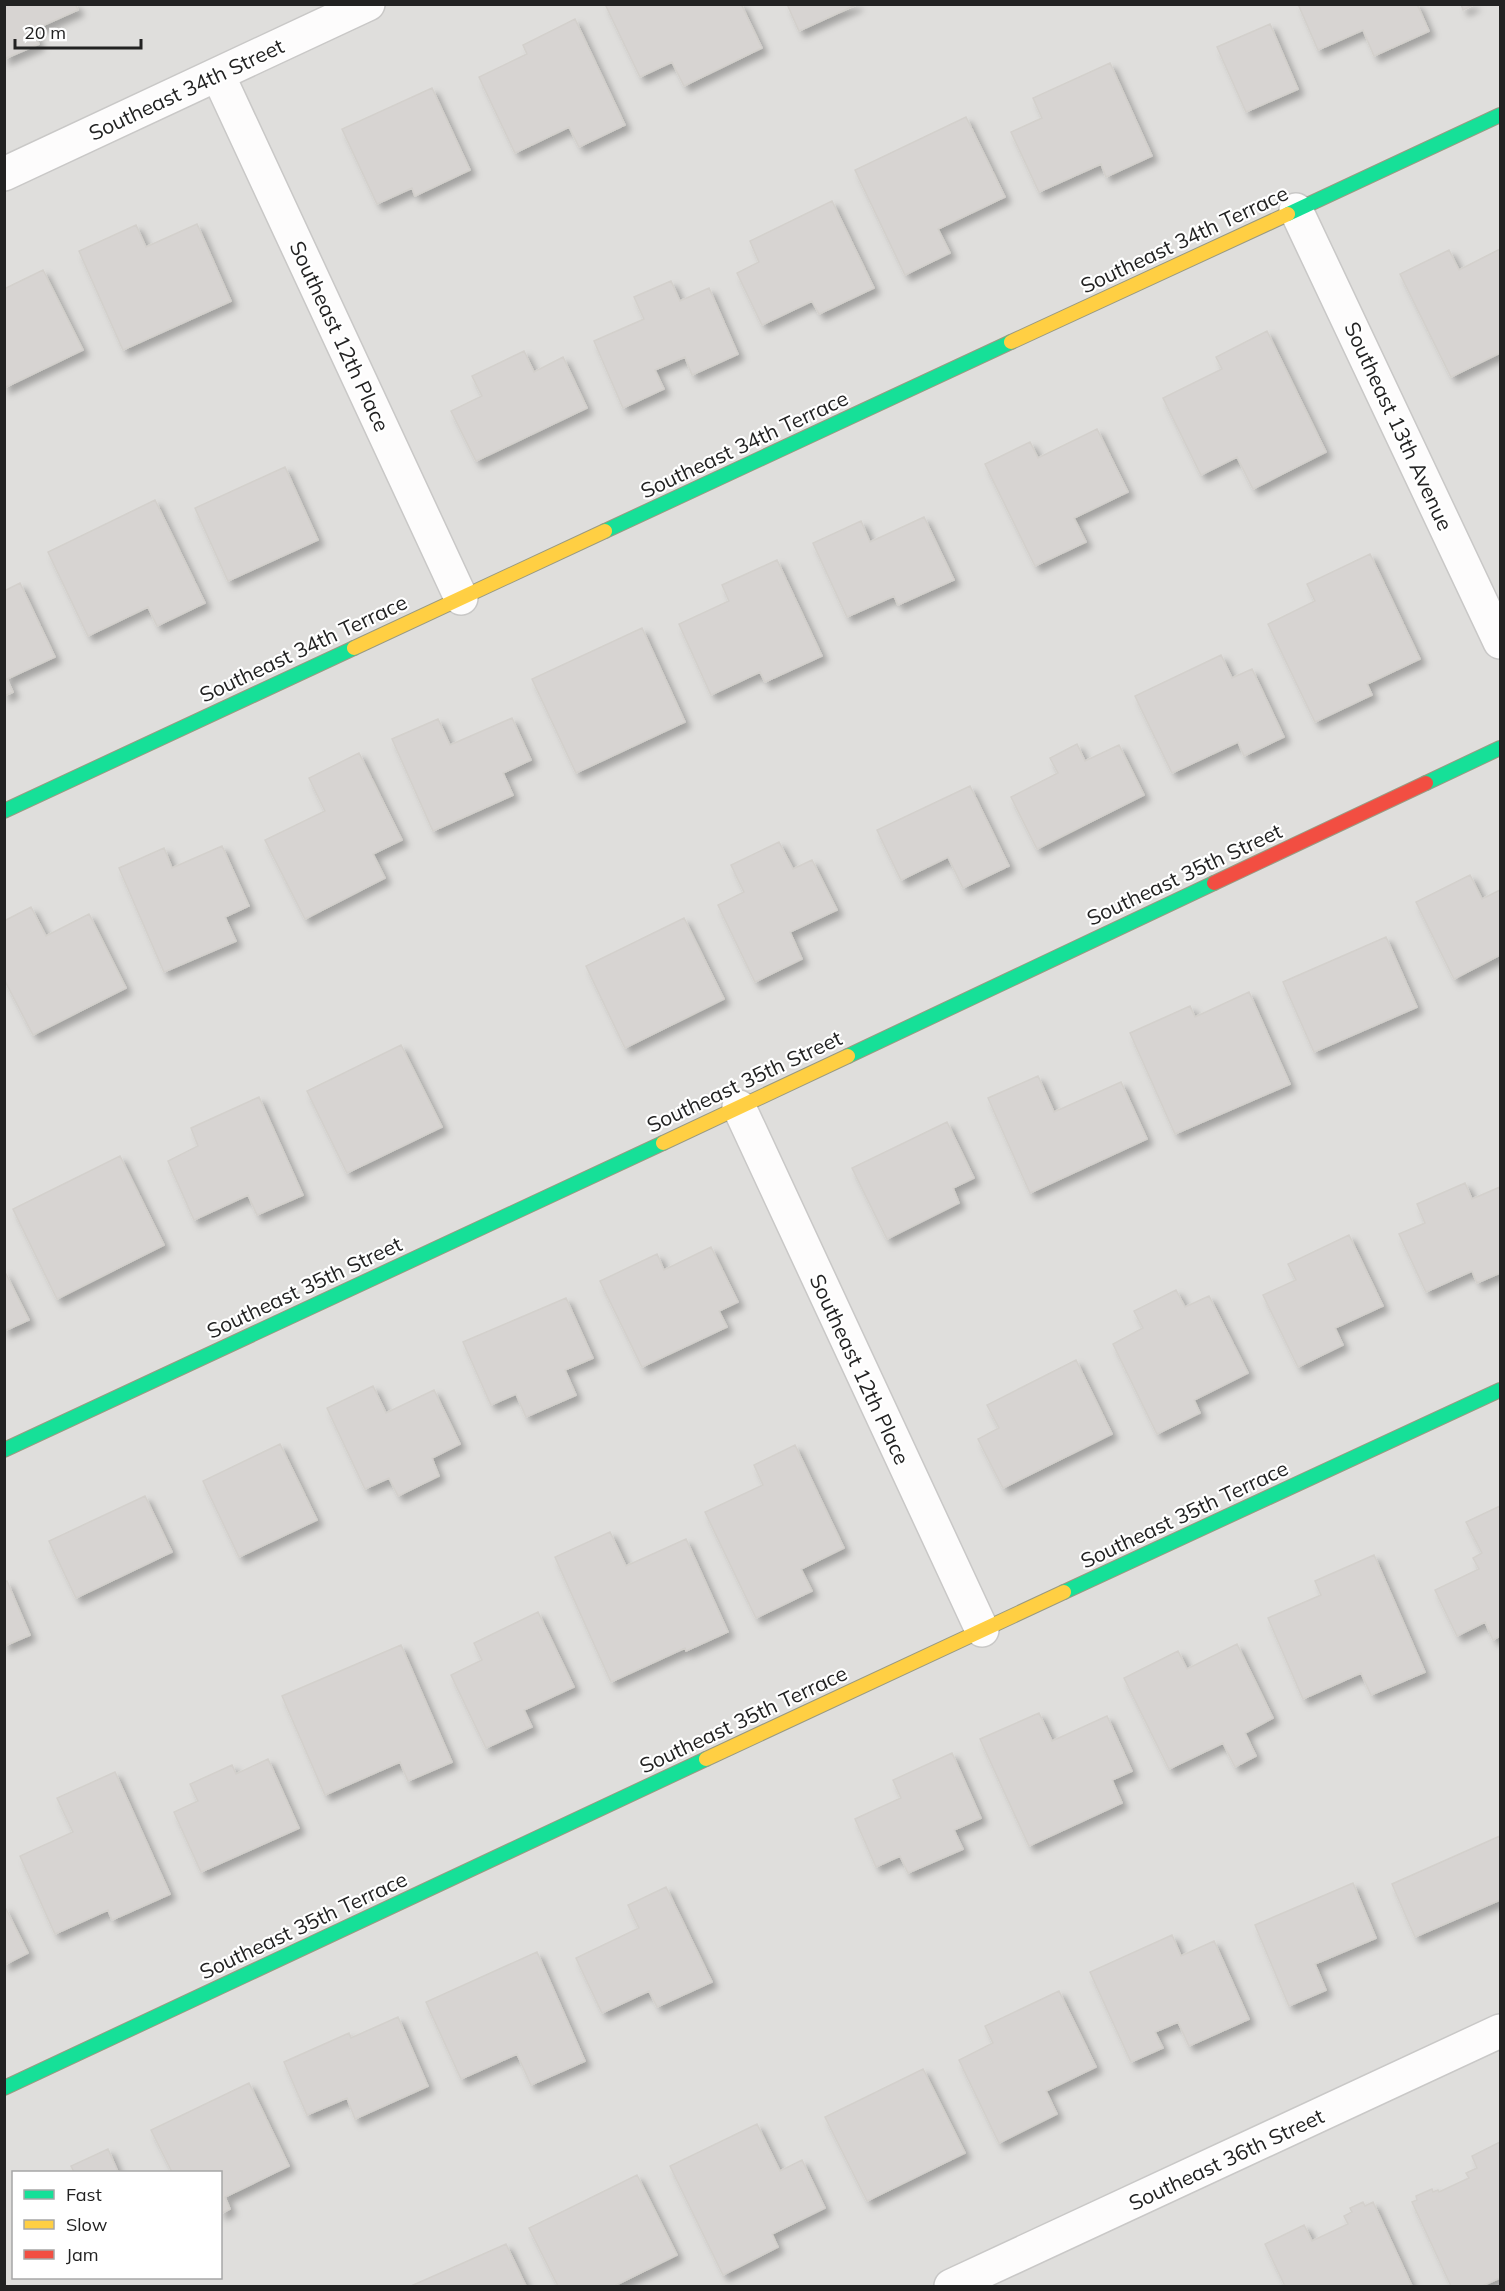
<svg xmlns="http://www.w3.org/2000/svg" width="1505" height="2291" viewBox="0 0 1505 2291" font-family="Mulish,sans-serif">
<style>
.residential{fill:#dfdedc;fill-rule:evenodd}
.building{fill:#d7d4d2;stroke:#d3d0cc;stroke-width:1.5;filter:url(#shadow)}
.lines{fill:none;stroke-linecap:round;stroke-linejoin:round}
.street-casing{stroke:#c9c8c7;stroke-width:36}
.fast-casing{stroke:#999a82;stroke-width:16}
.slow-casing{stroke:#999a82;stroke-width:16}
.jam-casing{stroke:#999a82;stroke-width:16}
.street{stroke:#fdfcfc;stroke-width:33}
.fast{stroke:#16e098;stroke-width:14}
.slow{stroke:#ffcf43;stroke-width:14}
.jam{stroke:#f24e42;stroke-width:14}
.labels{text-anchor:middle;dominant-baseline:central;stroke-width:4.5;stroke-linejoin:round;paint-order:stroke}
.street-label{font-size:21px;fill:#222;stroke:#fff}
</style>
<defs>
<filter id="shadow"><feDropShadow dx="5.5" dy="5.5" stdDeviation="3" flood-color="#0004"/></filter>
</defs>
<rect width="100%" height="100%" fill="#f0eeeb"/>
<path class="residential" d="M 5,5 L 1500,5 L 1500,2286 L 5,2286 ZM 14,2172 L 220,2172 L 220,2278 L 14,2278 Z"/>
<path class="building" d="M 4,4 L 75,4 L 78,10 L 33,30 L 39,44 L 4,59 Z
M 605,4 L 741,4 L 762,48 L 684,86 L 672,62 L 640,77 Z
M 787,4 L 858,4 L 799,31 Z
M 1298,4 L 1417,4 L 1429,31 L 1374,56 L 1363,30 L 1318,50 Z
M 1461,4 L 1475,4 L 1463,10 Z
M 575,19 L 625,125 L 579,147 L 569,127 L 515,153 L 479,77 L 527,54 L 523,45 Z
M 1270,24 L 1298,89 L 1246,112 L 1217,47 Z
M 1110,63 L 1152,156 L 1106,177 L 1101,164 L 1039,192 L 1011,132 L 1042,118 L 1033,98 Z
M 432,88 L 470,170 L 415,196 L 412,188 L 377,204 L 342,129 Z
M 966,117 L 1005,197 L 938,229 L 950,253 L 905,275 L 855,170 Z
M 832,201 L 874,288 L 819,314 L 812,301 L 762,325 L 737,273 L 759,262 L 750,241 Z
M 197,224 L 231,301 L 123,350 L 79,251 L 136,225 L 146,247 Z
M 1500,249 L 1500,353 L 1451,377 L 1400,274 L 1449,250 L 1459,270 Z
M 43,270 L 83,350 L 4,388 L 4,289 Z
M 671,281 L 680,301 L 709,288 L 738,354 L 692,375 L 685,357 L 655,370 L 664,389 L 623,408 L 594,341 L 644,319 L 634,297 Z
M 1267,331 L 1326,452 L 1253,489 L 1237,457 L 1201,475 L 1163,398 L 1222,369 L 1216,357 Z
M 524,351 L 534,372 L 563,357 L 587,408 L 476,461 L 451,411 L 482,396 L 472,376 Z
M 1097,429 L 1128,492 L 1074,518 L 1086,542 L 1035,566 L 985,464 L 1030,442 L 1038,458 Z
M 285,467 L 318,540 L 228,581 L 195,508 Z
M 155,500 L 205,603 L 157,626 L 148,607 L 88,636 L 48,552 Z
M 924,517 L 954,580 L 898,605 L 894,596 L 847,617 L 813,543 L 861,521 L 870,542 Z
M 1370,554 L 1420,659 L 1367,684 L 1372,695 L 1315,722 L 1268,624 L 1315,601 L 1307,584 Z
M 777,560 L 822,656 L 765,682 L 760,672 L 711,695 L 679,624 L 729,601 L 722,585 Z
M 20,583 L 55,657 L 7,679 L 13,692 L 4,696 L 4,591 Z
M 642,628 L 685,722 L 576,773 L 532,679 Z
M 1221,655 L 1232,678 L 1252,669 L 1284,737 L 1244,756 L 1238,742 L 1172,773 L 1135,696 Z
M 512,718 L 531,760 L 503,773 L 513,795 L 433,831 L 392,739 L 438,719 L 450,745 Z
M 1077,744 L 1085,761 L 1119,745 L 1144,795 L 1037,849 L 1011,797 L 1058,773 L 1050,758 Z
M 359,753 L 402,840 L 373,854 L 385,878 L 305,919 L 265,840 L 325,811 L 309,778 Z
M 970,786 L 1009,866 L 963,888 L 948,857 L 901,880 L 877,830 Z
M 779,842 L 793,869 L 812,860 L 837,910 L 790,932 L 802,959 L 755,982 L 718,905 L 744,892 L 731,865 Z
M 222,846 L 249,906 L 225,917 L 236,941 L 164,972 L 119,868 L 164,848 L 172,868 Z
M 1470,875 L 1482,899 L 1500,890 L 1500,955 L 1454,979 L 1416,902 Z
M 31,907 L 46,936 L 89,914 L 126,988 L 33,1035 L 4,979 L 4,921 Z
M 684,918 L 724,999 L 625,1048 L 586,966 Z
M 1386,937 L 1417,1007 L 1314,1052 L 1283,982 Z
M 1249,992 L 1290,1084 L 1175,1134 L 1130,1033 L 1190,1006 L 1195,1017 Z
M 401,1045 L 442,1127 L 347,1173 L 307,1091 Z
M 1038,1076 L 1054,1112 L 1121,1082 L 1147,1139 L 1030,1193 L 988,1098 Z
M 259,1097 L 303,1195 L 257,1215 L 248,1195 L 194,1220 L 168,1161 L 198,1146 L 191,1128 Z
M 947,1122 L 974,1178 L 953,1188 L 959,1203 L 887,1239 L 852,1168 Z
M 120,1156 L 164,1245 L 57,1299 L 13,1209 Z
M 1465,1183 L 1472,1199 L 1500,1187 L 1500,1273 L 1477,1283 L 1472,1271 L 1426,1292 L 1399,1234 L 1425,1223 L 1417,1204 Z
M 1349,1235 L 1383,1306 L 1335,1328 L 1343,1345 L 1298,1367 L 1263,1295 L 1296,1280 L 1288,1264 Z
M 711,1247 L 738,1302 L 719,1311 L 727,1327 L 642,1367 L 600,1281 L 657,1254 L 664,1270 Z
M 4,1270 L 29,1320 L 4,1331 Z
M 1176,1290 L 1185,1307 L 1209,1296 L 1248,1373 L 1194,1400 L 1200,1413 L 1157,1434 L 1113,1344 L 1143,1328 L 1134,1311 Z
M 566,1298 L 593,1358 L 565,1370 L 576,1395 L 526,1417 L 516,1394 L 491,1405 L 463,1342 Z
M 1076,1360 L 1112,1434 L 1003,1488 L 978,1439 L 999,1428 L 987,1405 Z
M 373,1386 L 386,1413 L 434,1390 L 460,1444 L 432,1458 L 439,1476 L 398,1496 L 389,1478 L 365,1489 L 327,1408 Z
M 280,1444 L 317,1520 L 239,1557 L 203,1481 Z
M 795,1445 L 844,1548 L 801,1569 L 812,1591 L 756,1618 L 705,1512 L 763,1485 L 754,1465 Z
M 145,1496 L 172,1552 L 76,1598 L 49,1541 Z
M 1500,1506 L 1500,1636 L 1493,1640 L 1485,1622 L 1457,1636 L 1435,1590 L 1479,1569 L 1473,1558 L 1482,1553 L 1466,1522 Z
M 610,1532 L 626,1566 L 686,1539 L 728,1632 L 686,1651 L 685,1648 L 611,1682 L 555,1557 Z
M 1374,1555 L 1425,1672 L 1371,1695 L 1361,1673 L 1303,1699 L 1268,1618 L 1321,1595 L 1315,1581 Z
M 7,1581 L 30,1635 L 4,1646 L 4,1582 Z
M 538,1612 L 574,1687 L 524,1710 L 532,1727 L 486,1748 L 451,1675 L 482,1660 L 474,1643 Z
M 1237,1644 L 1273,1718 L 1245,1733 L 1256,1756 L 1235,1767 L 1223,1743 L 1169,1769 L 1124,1678 L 1178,1651 L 1187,1669 Z
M 401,1645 L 452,1762 L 408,1781 L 400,1762 L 325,1795 L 282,1696 Z
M 1039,1713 L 1052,1741 L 1107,1716 L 1132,1771 L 1112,1780 L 1122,1803 L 1029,1846 L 980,1739 Z
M 952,1753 L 981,1818 L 954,1830 L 963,1849 L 908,1873 L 900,1856 L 876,1867 L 855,1819 L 901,1798 L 893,1780 Z
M 268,1759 L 299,1828 L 201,1872 L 174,1812 L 198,1801 L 190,1784 L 232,1765 L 236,1774 Z
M 115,1772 L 170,1894 L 112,1920 L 108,1910 L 55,1934 L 20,1856 L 73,1832 L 57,1798 Z
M 1500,1836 L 1500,1900 L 1415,1937 L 1392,1884 Z
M 1353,1883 L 1376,1938 L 1315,1964 L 1326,1990 L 1289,2006 L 1255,1925 Z
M 666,1887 L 712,1982 L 657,2007 L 649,1991 L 602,2013 L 576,1958 L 639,1928 L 628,1905 Z
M 4,1905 L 28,1953 L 4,1965 Z
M 1172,1935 L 1181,1956 L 1214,1941 L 1249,2019 L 1189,2046 L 1178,2022 L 1155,2032 L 1163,2048 L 1131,2062 L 1090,1972 Z
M 537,1952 L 585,2061 L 531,2085 L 517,2054 L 461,2079 L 426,2002 Z
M 1059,1991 L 1096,2067 L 1046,2091 L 1057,2114 L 999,2143 L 959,2060 L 993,2043 L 985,2026 Z
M 398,2017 L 428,2086 L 355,2119 L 347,2098 L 307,2115 L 284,2062 L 349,2033 L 351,2038 Z
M 923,2069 L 965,2153 L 867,2201 L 825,2117 Z
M 249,2083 L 289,2166 L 225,2197 L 230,2209 L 220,2214 L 220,2172 L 172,2172 L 151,2130 Z
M 757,2124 L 780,2171 L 802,2160 L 825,2208 L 772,2234 L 778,2247 L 723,2275 L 670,2166 Z
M 1500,2142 L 1500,2278 L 1482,2286 L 1451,2286 L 1412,2202 L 1417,2200 L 1416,2196 L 1432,2189 L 1433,2192 L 1438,2190 L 1439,2192 L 1469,2178 L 1466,2173 L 1477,2168 L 1472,2156 Z
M 108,2149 L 118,2172 L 74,2172 L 71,2166 Z
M 637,2175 L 677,2255 L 616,2285 L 617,2286 L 558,2286 L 529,2228 Z
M 1363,2202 L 1365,2206 L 1373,2202 L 1412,2286 L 1285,2286 L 1265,2244 L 1304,2225 L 1312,2241 L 1348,2224 L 1344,2216 L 1352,2212 L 1350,2208 Z
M 506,2244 L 526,2286 L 411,2286 Z"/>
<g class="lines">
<defs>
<path id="street" d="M 218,75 L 461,598
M 4,174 L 368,4
M 1296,210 L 1500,642
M 739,1107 L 982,1630
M 951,2286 L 1500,2031"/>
<path id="fast" d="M 1288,214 L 1500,115
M 605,531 L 1011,342
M 1426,783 L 1500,748
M 4,811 L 354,648
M 848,1056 L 1214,883
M 4,1450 L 663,1143
M 1064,1592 L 1500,1390
M 4,2088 L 706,1759"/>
<path id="slow" d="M 1011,342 L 1288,214
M 354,648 L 605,531
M 663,1143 L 848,1056
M 706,1759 L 1064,1592"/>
<path id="jam" d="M 1214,883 L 1426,783"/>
</defs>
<use href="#street" class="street-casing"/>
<use href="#fast" class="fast-casing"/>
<use href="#slow" class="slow-casing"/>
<use href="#jam" class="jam-casing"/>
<use href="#street" class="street"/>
<use href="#fast" class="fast"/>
<use href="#slow" class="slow"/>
<use href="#jam" class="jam"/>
</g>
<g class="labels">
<g class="street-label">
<text transform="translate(186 89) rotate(-25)">Southeast 34th Street</text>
<text transform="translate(1184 239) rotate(-25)">Southeast 34th Terrace</text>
<text transform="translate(340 336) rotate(65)">Southeast 12th Place</text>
<text transform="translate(1399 426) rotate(65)">Southeast 13th Avenue</text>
<text transform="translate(744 444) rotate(-25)">Southeast 34th Terrace</text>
<text transform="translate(303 648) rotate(-25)">Southeast 34th Terrace</text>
<text transform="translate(1184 874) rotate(-25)">Southeast 35th Street</text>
<text transform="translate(744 1081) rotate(-25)">Southeast 35th Street</text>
<text transform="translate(304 1287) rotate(-25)">Southeast 35th Street</text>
<text transform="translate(860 1369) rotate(65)">Southeast 12th Place</text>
<text transform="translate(1184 1514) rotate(-25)">Southeast 35th Terrace</text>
<text transform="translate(743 1719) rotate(-25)">Southeast 35th Terrace</text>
<text transform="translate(303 1925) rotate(-25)">Southeast 35th Terrace</text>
<text transform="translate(1226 2159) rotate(-25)">Southeast 36th Street</text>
</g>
</g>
<rect width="1505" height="2291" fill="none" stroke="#222222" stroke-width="12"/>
<rect x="12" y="2171" width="210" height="108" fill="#ffffff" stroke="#a7a7a7" stroke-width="1.5"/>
<rect x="24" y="2190" width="30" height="9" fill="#16e098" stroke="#a7a7a7" stroke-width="1.5"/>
<text x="66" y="2201" font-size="18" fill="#222222">Fast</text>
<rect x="24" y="2220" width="30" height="9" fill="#ffcf43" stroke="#a7a7a7" stroke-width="1.5"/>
<text x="66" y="2231" font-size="18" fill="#222222">Slow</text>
<rect x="24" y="2250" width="30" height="9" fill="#f24e42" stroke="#a7a7a7" stroke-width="1.5"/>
<text x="66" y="2261" font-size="18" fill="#222222">Jam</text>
<path d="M15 39v9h126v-9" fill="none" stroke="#222222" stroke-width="3"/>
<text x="24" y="39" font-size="18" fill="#222222" stroke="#ffffff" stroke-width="4.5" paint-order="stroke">20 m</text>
</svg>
